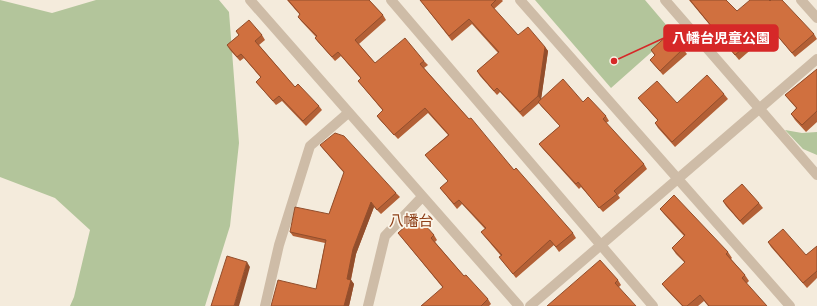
<svg xmlns="http://www.w3.org/2000/svg" width="817" height="306" viewBox="0 0 817 306" font-family="Inter,'Noto Sans JP',sans-serif">
<style>
.green{fill:#b3c59b}
.lines{fill:none;stroke-linecap:round;stroke-linejoin:round}
.minor{stroke:#cebca7;stroke-width:10}
.wall{fill:#b36036}
.shaded-wall{fill:#924e2c}
.building{fill:#d0703f;stroke:#924e2c}
.labels{text-anchor:middle;dominant-baseline:central;stroke-width:3.5;stroke-linejoin:round;paint-order:stroke}
.quarter-label{font-size:15px;fill:#8f411a;stroke:#fbf5e9}
.leader{fill:none;stroke:#d62828;stroke-width:1.5}
.callout-dot{fill:#d62828;stroke:#fbf5e9;stroke-width:1.5}
.callout{fill:#d62828;stroke:#d62828;stroke-width:1.5}
.callout-label{font-size:14px;text-anchor:middle;font-weight:bold;fill:#fff}
</style>
<rect width="100%" height="100%" fill="#f4ebdc"/>
<path class="green" d="M 0,0 L 52,13 L 96,0 L 219,0 L 229,12 L 239,143 L 230,226 L 205,306 L 70,306 L 74,297 L 90,230 L 55,198 L 0,177 Z
M 535,0 L 645,0 L 673,33 L 611,88 Z
M 785,130 L 802,133 L 817,132 L 817,155 L 803,149 Z"/>
<g class="lines">
<path class="minor" d="M 250,0 L 519,306
M 391,0 L 653,306
M 520,0 L 790,306
M 665,0 L 817,175
M 801,0 L 817,18
M 265,306 L 279,245 L 310,146 L 348,113
M 368,306 L 385,236 L 422,197
M 530,306 L 817,59"/>
</g>
<path class="wall" d="M 287,0 L 369,0 L 383,15 L 386,20 L 359,44 L 375,63 L 424,61 L 428,65 L 424,68 L 514,170 L 573,233 L 576,238 L 559,252 L 554,245 L 516,278 L 499,257 L 501,256 L 485,237 L 481,232 L 485,229 L 462,204 L 457,209 L 440,188 L 448,181 L 425,155 L 448,135 L 428,113 L 398,139 L 380,120 L 377,116 L 383,111 L 358,81 L 361,79 L 341,56 L 335,61 L 318,42 L 315,38 L 316,37 L 301,21 L 298,17 L 300,15 Z
M 420,0 L 502,0 L 503,1 L 494,9 L 518,35 L 545,47 L 548,51 L 541,99 L 583,102 L 606,116 L 609,121 L 606,123 L 644,164 L 647,169 L 618,195 L 620,198 L 603,212 L 581,187 L 579,189 L 543,149 L 539,144 L 560,126 L 541,106 L 539,103 L 523,117 L 500,92 L 497,95 L 480,76 L 477,71 L 498,53 L 472,24 L 452,41 Z
M 689,0 L 726,0 L 737,11 L 814,34 L 817,39 L 795,57 L 773,31 L 771,32 L 739,60 Z
M 236,31 L 262,35 L 265,40 L 259,45 L 295,87 L 319,106 L 322,110 L 306,126 L 282,101 L 276,105 L 256,82 L 261,78 L 244,58 L 240,61 L 230,50 L 227,45 L 239,35 Z
M 683,49 L 687,54 L 663,75 L 650,60 L 655,56 L 651,50 Z
M 817,69 L 817,122 L 806,132 L 795,120 L 791,114 L 796,108 L 790,101 L 785,95 Z
M 724,94 L 728,99 L 675,147 L 658,128 L 655,123 L 658,121 L 638,98 L 677,103 Z
M 320,145 L 396,193 L 400,197 L 381,214 L 374,207 L 356,254 L 351,280 L 354,284 L 349,306 L 271,306 L 316,289 L 325,243 L 293,236 L 290,232 L 329,214 L 344,173 L 324,150 Z
M 723,201 L 759,203 L 763,208 L 743,225 L 726,206 Z
M 660,209 L 728,252 L 732,258 L 731,259 L 745,275 L 749,281 L 746,284 L 767,306 L 708,306 L 704,301 L 698,306 L 682,306 L 666,289 L 662,284 L 685,263 L 676,254 L 672,248 L 684,236 L 664,214 Z
M 398,233 L 434,235 L 437,240 L 435,242 L 464,276 L 488,299 L 491,304 L 489,306 L 421,306 L 443,288 Z
M 768,242 L 806,255 L 817,246 L 817,278 L 807,288 L 771,247 Z
M 618,280 L 621,285 L 619,287 L 547,306 Z"/>
<path class="shaded-wall" d="M 545,47 L 548,51 L 541,100 L 538,96 Z
M 371,202 L 374,207 L 356,254 L 350,283 L 347,279 L 353,249 Z
M 247,262 L 250,267 L 239,306 L 234,306 Z
M 351,280 L 354,284 L 349,306 L 344,306 Z"/>
<path class="building" d="M 288,0 L 369,0 L 383,15 L 355,40 L 375,63 L 405,38 L 424,61 L 420,64 L 469,119 L 471,118 L 514,170 L 516,168 L 573,233 L 556,247 L 550,240 L 513,274 L 499,257 L 502,255 L 481,232 L 486,228 L 459,200 L 454,204 L 440,188 L 448,181 L 425,155 L 449,135 L 425,108 L 394,135 L 377,116 L 383,110 L 358,81 L 361,78 L 338,52 L 332,57 L 315,38 L 317,36 L 298,17 L 300,14 Z
M 420,0 L 496,0 L 491,5 L 518,35 L 528,27 L 545,47 L 538,96 L 520,112 L 497,88 L 494,91 L 477,71 L 499,52 L 469,19 L 449,36 Z
M 690,0 L 726,0 L 737,11 L 750,0 L 769,0 L 770,1 L 771,0 L 782,0 L 814,34 L 792,53 L 770,27 L 768,27 L 735,55 Z
M 249,20 L 262,35 L 255,41 L 295,87 L 298,84 L 319,106 L 303,121 L 279,96 L 273,101 L 256,82 L 261,77 L 241,54 L 237,57 L 227,45 L 239,35 L 236,31 Z
M 669,34 L 683,49 L 660,71 L 650,60 L 655,55 L 651,50 Z
M 817,69 L 817,111 L 802,125 L 791,114 L 797,108 L 785,95 Z
M 707,75 L 724,94 L 672,142 L 655,123 L 658,120 L 638,98 L 657,81 L 677,103 Z
M 563,79 L 583,102 L 588,97 L 606,116 L 603,119 L 644,164 L 614,191 L 617,194 L 599,208 L 578,182 L 576,184 L 539,144 L 560,126 L 538,102 Z
M 335,133 L 344,136 L 396,193 L 377,210 L 371,202 L 353,249 L 347,279 L 351,280 L 344,306 L 271,306 L 278,280 L 316,289 L 326,240 L 290,232 L 295,207 L 329,214 L 344,172 L 320,145 Z
M 742,184 L 759,203 L 740,221 L 723,201 Z
M 674,195 L 728,252 L 726,254 L 745,275 L 742,278 L 767,306 L 709,306 L 700,295 L 687,306 L 683,306 L 662,284 L 685,262 L 672,248 L 685,235 L 660,209 Z
M 417,216 L 434,235 L 431,238 L 464,276 L 466,275 L 488,299 L 481,306 L 421,306 L 443,287 L 398,233 Z
M 783,229 L 806,255 L 817,246 L 817,271 L 803,283 L 768,242 Z
M 227,256 L 247,262 L 234,306 L 211,306 Z
M 600,260 L 618,280 L 615,283 L 636,306 L 547,306 Z"/>
<g class="labels">
<g class="quarter-label">
<text x="411" y="220">八幡台</text>
</g>
</g>
<path class="leader" d="M614 61L664 38"/>
<circle class="callout-dot" cx="614" cy="61" r="4"/>
<rect class="callout" x="664" y="25" width="114" height="26" rx="4"/>
<g class="callout-label">
<text x="721" y="43">八幡台児童公園</text>
</g>
</svg>
